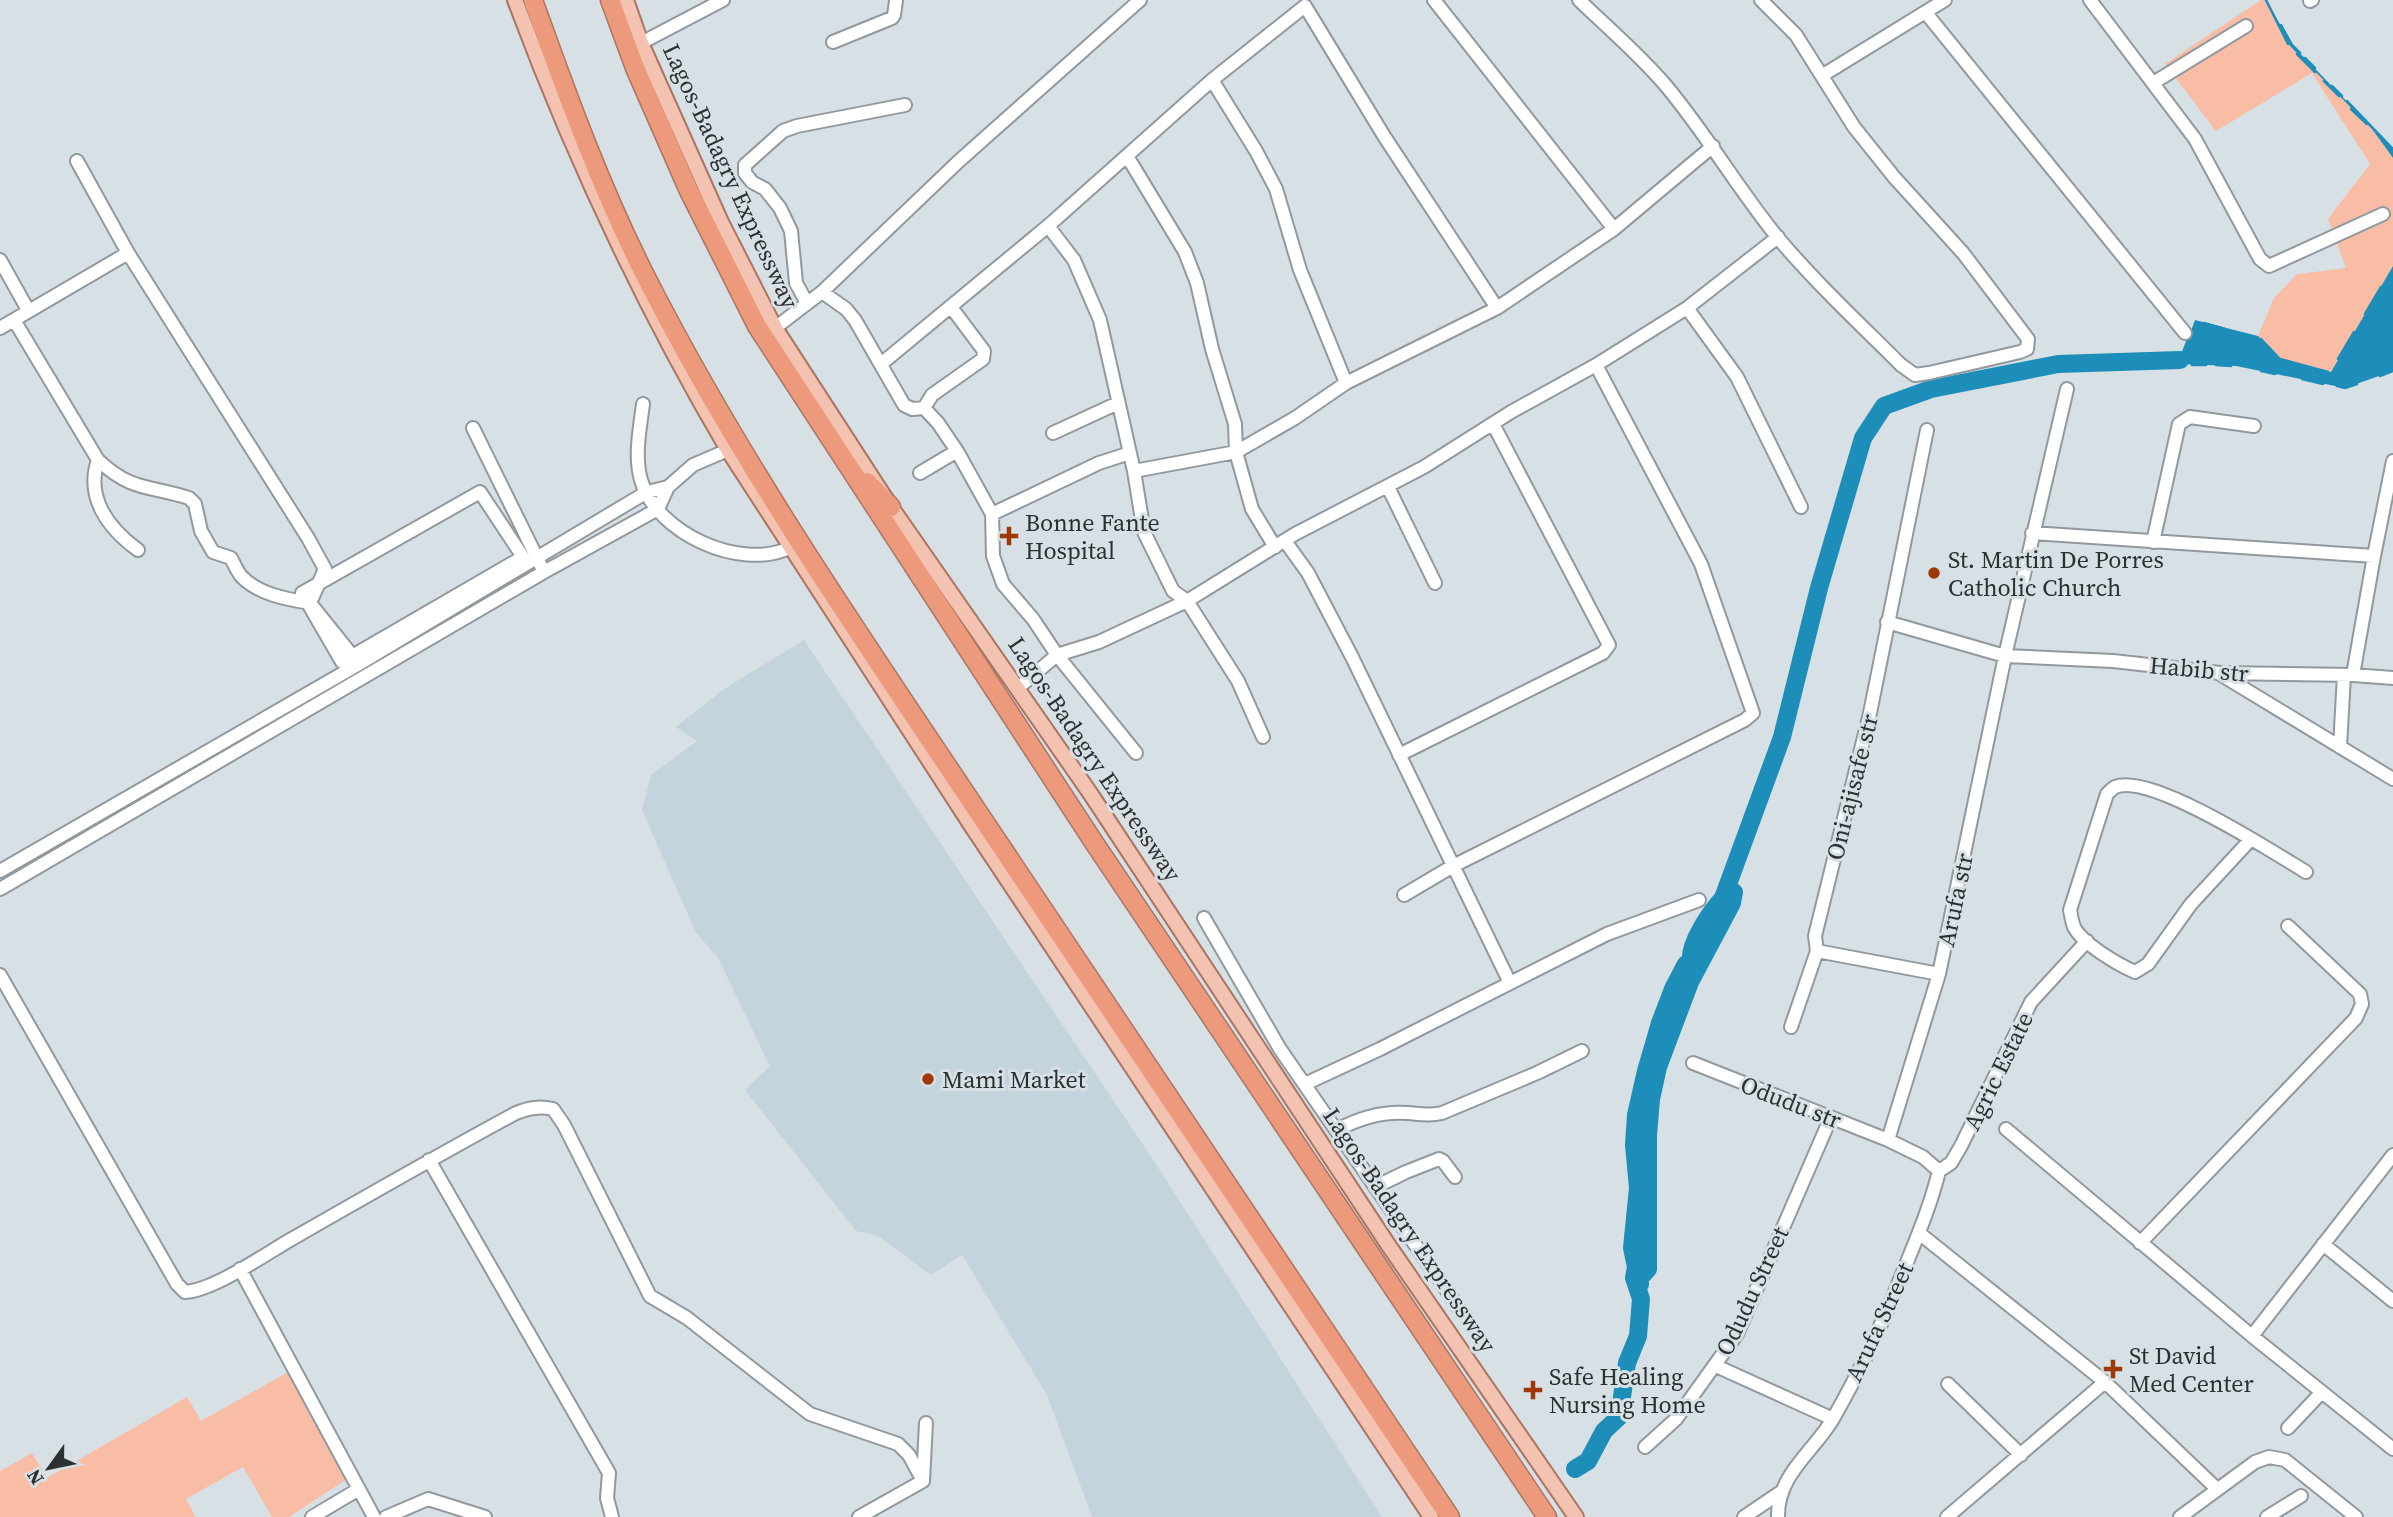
<svg xmlns="http://www.w3.org/2000/svg" width="2393" height="1517" viewBox="0 0 2393 1517" font-family="'Source Serif 4',serif">
<style>
.built{fill:#c4d4dd}
.green{fill:#f9bca5}
.water{fill:#1d8db9}
.lines{fill:none;stroke-linecap:round;stroke-linejoin:round}
.stream{stroke:#1d8db9;stroke-width:2.5}
.river{stroke:#1d8db9;stroke-width:18}
.minor-casing{stroke:#91999e;stroke-width:16}
.major-casing{stroke:#aa7562;stroke-width:18}
.highway-casing{stroke:#aa7562;stroke-width:21}
.minor{stroke:#fff;stroke-width:12}
.major{stroke:#f4c2b0;stroke-width:14}
.highway{stroke:#ed9a7c;stroke-width:18}
.poi-dot{fill:#9e3907;stroke:#d7e0e5;stroke-width:2.5}
.labels{text-anchor:middle;dominant-baseline:central;stroke-width:6;stroke-linejoin:round;paint-order:stroke}
.street-label{font-size:24px;fill:#2d3032;stroke:#d7e0e5}
.poi-label{font-size:24px;fill:#2d3032;stroke:#d7e0e5;text-anchor:start}
</style>
<rect width="100%" height="100%" fill="#d7e0e5"/>
<path class="built" d="M 804,640 L 1152,1158 L 1382,1517 L 1092,1517 L 1047,1395 L 962,1255 L 931,1275 L 878,1236 L 856,1231 L 745,1090 L 770,1066 L 717,956 L 696,933 L 642,810 L 651,775 L 697,741 L 676,727 L 724,689 Z"/>
<path class="green" d="M 2261,0 L 2266,0 L 2290,46 L 2372,129 L 2393,158 L 2393,266 L 2331,372 L 2280,359 L 2258,336 L 2274,298 L 2297,274 L 2346,268 L 2328,219 L 2370,164 L 2312,73 L 2216,131 L 2165,64 Z
M 297,1367 L 353,1475 L 289,1517 L 272,1517 L 243,1467 L 186,1499 L 196,1517 L 0,1517 L 0,1471 L 32,1453 L 47,1478 L 187,1397 L 201,1421 Z"/>
<path class="water" d="M 2266,0 L 2292,45 L 2393,149 L 2393,158 L 2372,129 L 2290,46 Z
M 2393,266 L 2393,371 L 2345,388 L 2236,366 L 2176,364 L 2180,360 L 2195,320 L 2258,336 L 2280,359 L 2331,372 Z"/>
<g class="lines">
<path class="stream" d="M 2266,0 L 2288,44
M 2281,25 L 2292,45 L 2300,53
M 2297,54 L 2315,72
M 2305,58 L 2315,68
M 2324,81 L 2339,96
M 2332,86 L 2342,96
M 2347,101 L 2393,149
M 2351,109 L 2367,124
M 2365,314 L 2381,287
M 2204,323 L 2225,329
M 2261,339 L 2280,359 L 2328,372
M 2338,359 L 2354,332
M 2182,365 L 2176,364 L 2180,360 L 2189,337
M 2192,365 L 2206,365
M 2216,365 L 2231,366
M 2261,371 L 2275,374
M 2380,376 L 2393,371
M 2302,379 L 2323,384
M 2337,386 L 2345,388 L 2357,384"/>
<path class="river" d="M 1640,1284 L 1639,1279 L 1648,1269 L 1648,1136 L 1651,1099 L 1658,1067 L 1690,982 L 1732,903 L 1734,892
M 1575,1469 L 1588,1461 L 1604,1431 L 1619,1417 L 1627,1363 L 1638,1336 L 1641,1299 L 1634,1278 L 1636,1267 L 1632,1248 L 1638,1188 L 1634,1145 L 1636,1115 L 1646,1071 L 1660,1023 L 1673,989 L 1686,964 L 1691,962 C 1688,944 1711,911 1723,898 L 1782,737 L 1819,588 L 1863,438 L 1884,406 L 1931,389 L 2058,364 L 2180,360"/>
<defs>
<path id="minor" d="M 1434,0 L 1614,229
M 1579,0 C 1608,28 1641,56 1667,87 C 1707,135 1738,189 1778,238 C 1816,283 1859,323 1901,365 L 1915,375 L 1929,373 L 2020,352 L 2027,349 L 2028,339 L 1963,253 L 1894,177 L 1854,127 L 1796,35 L 1761,0
M 2090,0 L 2195,139 L 2260,259 L 2269,266 L 2383,214
M 2310,1 L 2312,0
M 1926,13 L 2185,333
M 833,42 L 892,18 L 894,15 L 896,1
M 641,43 L 723,0
M 1823,75 L 1945,0
M 1212,80 L 1256,151 L 1276,189 L 1300,270 L 1346,383
M 2153,83 L 2246,26
M 1127,156 L 1185,252 L 1197,283 L 1212,349 L 1235,424 L 1236,452 L 1252,509 L 1275,547
M 77,161 L 128,253 L 308,538 L 325,569 L 310,603 L 359,664
M 1048,226 L 1074,260 L 1100,320 L 1134,471 L 1144,532 L 1173,591 L 1187,601 L 1238,681 L 1263,737
M 0,260 L 28,310
M 822,292 L 846,309 L 855,320 L 904,405 L 912,409 L 924,408 L 938,423 L 957,451 L 992,514 L 993,556 L 1003,584 L 1033,619 L 1057,655 L 1136,753
M 807,303 L 796,283 L 791,231 L 780,208 L 765,189 L 752,182 L 745,173 L 745,165 L 783,131 L 797,126 L 905,105
M 1687,308 L 1737,377 L 1801,507
M 14,320 L 98,460 C 132,492 149,485 189,498 L 195,504 L 201,531 L 213,552 L 231,558 C 234,564 238,573 242,577 C 260,595 287,599 310,603
M 0,328 L 128,253
M 775,328 L 822,292 L 959,161 L 1140,0
M 881,364 L 1048,226 L 1212,80 L 1305,6 L 1384,136 L 1497,308
M 643,404 C 640,428 634,456 641,480 C 656,533 740,571 789,548
M 924,408 L 932,395 L 983,359 L 984,351 L 951,307
M 473,428 L 541,566
M 1053,433 L 1118,403
M 98,460 C 85,498 109,529 138,550
M 1134,471 L 1236,452 L 1295,418 L 1346,383 L 1497,308 L 1614,229 L 1713,146
M 920,473 L 957,451
M 1388,487 L 1435,583
M 480,492 L 523,557 L 342,662 L 302,593 Z
M 992,514 L 1099,463 L 1130,453
M 2032,533 L 2374,556
M 1285,541 L 1308,573 L 1352,657 L 1510,983
M 2153,542 L 2179,424 L 2190,417 L 2254,426
M 1887,622 L 2005,656 L 2113,661 L 2220,673 L 2353,675 L 2393,678
M 2220,674 L 2393,779
M 2353,675 L 2374,556 L 2393,461
M 1018,688 L 1057,655 L 1099,642 L 1187,601 L 1295,534 L 1424,467 L 1511,412 L 1596,365 L 1687,308 L 1778,237
M 2340,747 L 2344,675
M 1399,755 L 1603,653 L 1609,645 L 1493,424
M 2251,839 L 2191,904 L 2148,964 L 2135,972 C 2117,964 2083,944 2074,927 C 2072,922 2071,915 2070,910 L 2107,794 C 2109,792 2112,789 2115,787 C 2150,772 2273,852 2306,872
M 0,871 L 359,664 L 647,492 L 668,487
M 0,889 L 544,572 L 658,509 L 668,487 L 693,465 L 728,450
M 1404,895 L 1453,866 L 1745,720 L 1753,713 L 1701,564 L 1596,365
M 1204,918 L 1280,1049 L 1459,1308
M 1817,951 L 1939,974
M 0,975 L 177,1284 L 185,1292 C 214,1290 264,1255 290,1240 C 365,1197 440,1154 516,1113 C 529,1108 539,1106 553,1109 L 564,1125 L 650,1296 L 687,1318 L 810,1414 L 898,1444 L 909,1455 L 923,1481
M 1791,1027 L 1817,951 L 1815,936 L 1870,713 L 1927,430
M 1693,1063 L 1888,1140 L 1923,1157 L 1939,1171 C 1931,1204 1918,1235 1905,1267 C 1885,1318 1862,1368 1834,1417 C 1815,1451 1777,1474 1778,1517
M 1305,1084 L 1380,1049 L 1607,934 L 1699,900
M 2006,1129 L 2252,1336 L 2393,1449
M 1337,1130 C 1359,1118 1383,1111 1408,1113 C 1421,1114 1429,1116 1442,1113 L 1537,1073 L 1582,1051
M 1888,1140 L 1939,974 L 2005,656 L 2067,389
M 429,1160 L 609,1473 L 607,1498 L 612,1517
M 1939,1171 L 1951,1163 L 1961,1146 L 2031,1002 L 2087,941
M 1375,1187 L 1406,1172 L 1439,1159 L 1443,1161 L 1455,1177
M 1919,1233 L 2105,1382 L 2217,1489
M 2140,1243 L 2356,1018 L 2362,1004 L 2360,994 L 2288,926
M 2323,1244 L 2393,1301
M 240,1269 L 374,1517
M 2252,1336 L 2393,1155
M 1716,1366 L 1833,1419
M 1948,1384 L 2021,1455
M 2288,1428 L 2321,1393
M 1645,1447 L 1676,1419 L 1737,1334 L 1831,1117
M 312,1517 L 359,1489
M 386,1517 L 428,1499 L 485,1517
M 859,1517 L 923,1481 L 926,1423
M 1744,1517 L 1781,1492
M 1947,1517 L 2105,1382
M 2180,1517 L 2255,1462 L 2269,1457 L 2285,1460 L 2356,1517
M 2267,1517 L 2301,1496"/>
<path id="major" d="M 515,0 C 573,156 644,307 728,450 L 969,822 L 1431,1517
M 626,0 L 641,43 L 721,222 L 775,328 L 891,507 L 1090,793 L 1389,1246 L 1576,1517"/>
<path id="highway" d="M 533,0 C 568,98 604,197 652,289 C 746,471 864,641 978,812 C 1134,1048 1293,1282 1450,1517
M 610,0 L 635,68 L 689,191 L 757,326 L 1093,841 L 1547,1517
M 867,482 L 891,507"/>
</defs>
<use href="#minor" class="minor-casing"/>
<use href="#major" class="major-casing"/>
<use href="#highway" class="highway-casing"/>
<use href="#minor" class="minor"/>
<use href="#major" class="major"/>
<use href="#highway" class="highway"/>
</g>
<g class="poi-dot">
<path d="M1005.5 525.5h7v7h7v7h-7v7h-7v-7h-7v-7h7z"/>
<circle cx="1934" cy="573" r="7"/>
<circle cx="928" cy="1079" r="7"/>
<path d="M2109.5 1358.5h7v7h7v7h-7v7h-7v-7h-7v-7h7z"/>
<path d="M1529.5 1379.5h7v7h7v7h-7v7h-7v-7h-7v-7h7z"/>
</g>
<g class="labels">
<g class="street-label">
<text transform="translate(731 176) rotate(65)">Lagos-Badagry Expressway</text>
<text transform="translate(2199 669) rotate(5)">Habib str</text>
<text transform="translate(1095 759) rotate(56)">Lagos-Badagry Expressway</text>
<text transform="translate(1852 787) rotate(-76)">Oni-ajisafe str</text>
<text transform="translate(1955 900) rotate(-78)">Arufa str</text>
<text transform="translate(1998 1071) rotate(-64)">Agric Estate</text>
<text transform="translate(1791 1102) rotate(21)">Odudu str</text>
<text transform="translate(1410 1230) rotate(56)">Lagos-Badagry Expressway</text>
<text transform="translate(1752 1291) rotate(-65)">Odudu Street</text>
<text transform="translate(1879 1322) rotate(-65)">Arufa Street</text>
</g>
<g class="poi-label">
<text x="1025" y="522">Bonne Fante<tspan x="1025" dy="28">Hospital</tspan></text>
<text x="1948" y="559">St. Martin De Porres<tspan x="1948" dy="28">Catholic Church</tspan></text>
<text x="942" y="1079">Mami Market</text>
<text x="2129" y="1355">St David<tspan x="2129" dy="28">Med Center</tspan></text>
<text x="1549" y="1376">Safe Healing<tspan x="1549" dy="28">Nursing Home</tspan></text>
</g>
</g>
<g transform="translate(49 1468) rotate(237)" stroke="#d7e0e5" stroke-width="5" paint-order="stroke">
<path d="M0-5L12 26L0 18L-12 26Z" fill="#2d3032"/>
<text y="-10" font-size="19" font-weight="bold" text-anchor="middle" fill="#2d3032">N</text>
</g>
</svg>
